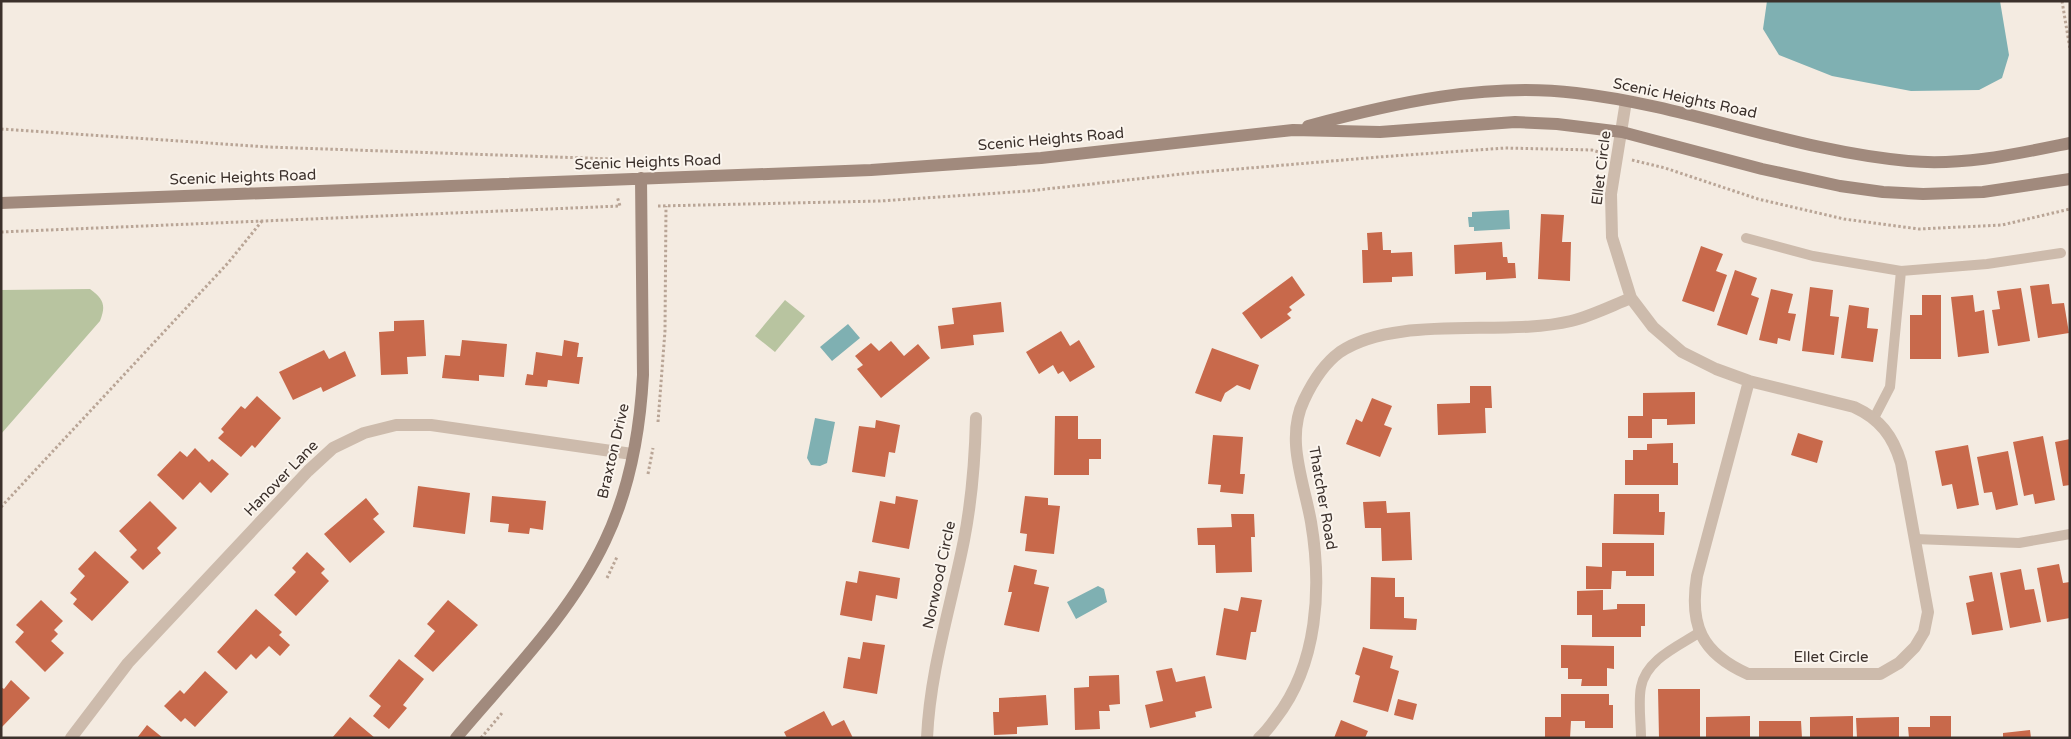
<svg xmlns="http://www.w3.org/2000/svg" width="2071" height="739" viewBox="0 0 2071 739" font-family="'Varela Round',sans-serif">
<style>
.green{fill:#b8c4a0}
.water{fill:#7fb0b2}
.building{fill:#c8694b}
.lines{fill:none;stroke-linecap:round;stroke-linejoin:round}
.path{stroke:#b9a596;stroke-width:3;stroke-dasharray:2.5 2.5;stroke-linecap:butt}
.lane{stroke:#cdbbac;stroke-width:10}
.street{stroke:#cdbbac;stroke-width:12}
.secondary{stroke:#a18a7d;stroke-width:12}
.labels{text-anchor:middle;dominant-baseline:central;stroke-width:4;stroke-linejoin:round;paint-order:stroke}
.street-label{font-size:15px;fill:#3b302b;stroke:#fbf5ee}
</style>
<rect width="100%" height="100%" fill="#f4ebe1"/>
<path class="green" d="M 90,289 C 104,299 106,306 100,321 L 1,434 L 1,290 Z
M 785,300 L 805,316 L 775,352 L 755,336 Z"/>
<path class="water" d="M 1767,1 L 2000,1 L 2009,55 L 2002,78 L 1979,90 L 1911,91 L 1832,76 L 1779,55 L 1763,29 Z
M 1509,210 L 1510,229 L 1474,231 L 1474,227 L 1469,227 L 1468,217 L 1472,217 L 1472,212 Z
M 848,324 L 860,338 L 832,361 L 820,347 Z
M 815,418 L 835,422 L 827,463 L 820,466 L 811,465 L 807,458 Z
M 1098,586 L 1104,589 L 1107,602 L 1076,619 L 1067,602 Z"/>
<path class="building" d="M 1541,214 L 1564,215 L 1562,242 L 1571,242 L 1570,281 L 1538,279 Z
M 1382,232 L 1383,250 L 1391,250 L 1391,253 L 1412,252 L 1413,276 L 1392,277 L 1392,282 L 1363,283 L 1362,250 L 1368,250 L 1367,233 Z
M 1502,242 L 1503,257 L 1507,257 L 1508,263 L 1515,263 L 1516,278 L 1486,280 L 1486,272 L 1455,274 L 1454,245 Z
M 1701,246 L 1723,254 L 1716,271 L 1727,275 L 1714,312 L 1682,301 Z
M 1735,270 L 1757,278 L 1751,295 L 1759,298 L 1747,335 L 1717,325 Z
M 1292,276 L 1305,295 L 1289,307 L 1292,310 L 1287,314 L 1291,318 L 1261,339 L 1242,313 Z
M 2049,284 L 2052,304 L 2064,303 L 2069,333 L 2038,338 L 2030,286 Z
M 1810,287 L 1833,290 L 1830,316 L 1839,317 L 1834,355 L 1802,351 Z
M 2021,288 L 2030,341 L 1998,346 L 1992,310 L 2000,309 L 1997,291 Z
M 1771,289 L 1793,294 L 1788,313 L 1796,314 L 1790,341 L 1778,338 L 1777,344 L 1759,340 Z
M 1922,295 L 1941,295 L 1941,359 L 1910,359 L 1910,315 L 1922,315 Z
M 1973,295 L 1975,312 L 1984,310 L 1989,353 L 1958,357 L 1951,297 Z
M 1001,302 L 1004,332 L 973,335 L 974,345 L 941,349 L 938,326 L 954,324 L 952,308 Z
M 1849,305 L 1869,308 L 1867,328 L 1878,329 L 1873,362 L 1841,358 Z
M 424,320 L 426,356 L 407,357 L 408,374 L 381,375 L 379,332 L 394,331 L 394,321 Z
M 1061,331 L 1070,346 L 1079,340 L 1095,367 L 1070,382 L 1063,371 L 1058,374 L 1053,365 L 1039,374 L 1026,352 Z
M 462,340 L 507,344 L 504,377 L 479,375 L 479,381 L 442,378 L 445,355 L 460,356 Z
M 564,340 L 579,343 L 577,357 L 583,357 L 579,384 L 548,380 L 547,387 L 525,385 L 527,374 L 533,375 L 536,352 L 562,356 Z
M 891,341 L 904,356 L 918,344 L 930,358 L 881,398 L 857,369 L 863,365 L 855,356 L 871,343 L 879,351 Z
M 1212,348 L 1259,365 L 1250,390 L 1237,385 L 1225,393 L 1221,402 L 1195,393 Z
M 324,350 L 329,359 L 345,351 L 356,376 L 323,392 L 321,387 L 293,400 L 279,372 Z
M 1470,386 L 1491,386 L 1492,408 L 1485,408 L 1486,433 L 1438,435 L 1437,404 L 1470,403 Z
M 1695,392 L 1695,424 L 1667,425 L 1667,419 L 1652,419 L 1652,438 L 1628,438 L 1628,416 L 1643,416 L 1643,393 Z
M 257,396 L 281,418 L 255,448 L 252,445 L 241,457 L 218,438 L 224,432 L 221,429 L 241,406 L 245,409 Z
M 1372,398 L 1392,406 L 1384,425 L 1392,428 L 1380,457 L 1346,444 L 1356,419 L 1362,422 Z
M 1055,416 L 1078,416 L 1078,439 L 1101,439 L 1101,459 L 1089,459 L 1089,475 L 1054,475 Z
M 876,420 L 900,425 L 895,453 L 889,452 L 885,477 L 852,472 L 859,426 L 875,428 Z
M 1798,433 L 1823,441 L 1817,463 L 1791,455 Z
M 1213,435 L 1243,437 L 1240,474 L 1245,474 L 1243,494 L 1220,492 L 1221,485 L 1208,484 Z
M 2043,436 L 2055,500 L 2035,504 L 2033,494 L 2024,496 L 2013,442 Z
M 2070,439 L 2070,485 L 2063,486 L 2055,442 Z
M 1673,443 L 1673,463 L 1678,463 L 1678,485 L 1625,485 L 1625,460 L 1633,460 L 1633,450 L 1647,450 L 1647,444 Z
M 1968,445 L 1979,505 L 1957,509 L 1952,484 L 1942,486 L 1935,451 Z
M 195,448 L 209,462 L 212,459 L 229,474 L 211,493 L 200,482 L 183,500 L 157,475 L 180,451 L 187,457 Z
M 2008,451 L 2018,505 L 1996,510 L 1992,492 L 1984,493 L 1977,457 Z
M 418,486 L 470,493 L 465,534 L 413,527 Z
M 1614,494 L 1659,494 L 1659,512 L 1665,512 L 1664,535 L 1613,534 Z
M 492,496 L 546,501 L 543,530 L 530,528 L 529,534 L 508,532 L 509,524 L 490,522 Z
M 896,496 L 918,500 L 909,549 L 872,542 L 880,501 L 895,504 Z
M 1025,496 L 1048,498 L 1048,505 L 1060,506 L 1054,554 L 1025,551 L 1027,534 L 1020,533 Z
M 366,498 L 379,514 L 373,519 L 385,532 L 350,563 L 324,534 Z
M 150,501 L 177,528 L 157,548 L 161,553 L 143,570 L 130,557 L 137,550 L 119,531 Z
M 1386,501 L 1387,513 L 1410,512 L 1412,560 L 1382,561 L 1381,528 L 1365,528 L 1363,502 Z
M 1231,514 L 1254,514 L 1255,537 L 1251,537 L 1252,572 L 1216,573 L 1215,545 L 1198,545 L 1197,528 L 1232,527 Z
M 1602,543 L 1654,543 L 1654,576 L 1626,576 L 1626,571 L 1612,571 L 1611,589 L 1586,589 L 1586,566 L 1602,567 Z
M 95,551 L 129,582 L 92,621 L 73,604 L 77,599 L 70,593 L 85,576 L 78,569 Z
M 307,552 L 325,569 L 321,573 L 329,581 L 296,616 L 274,595 L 296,572 L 292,568 Z
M 2059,564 L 2063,583 L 2070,582 L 2070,618 L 2047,622 L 2037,568 Z
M 1014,565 L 1037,570 L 1034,584 L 1049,587 L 1039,632 L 1004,625 L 1012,592 L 1008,592 Z
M 2021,569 L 2025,590 L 2034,589 L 2041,622 L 2010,628 L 2000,573 Z
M 859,571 L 900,578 L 897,599 L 876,595 L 872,621 L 840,615 L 846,581 L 857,583 Z
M 1992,572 L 2003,630 L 1972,635 L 1966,603 L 1974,601 L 1969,576 Z
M 1371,577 L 1395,578 L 1395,597 L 1404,597 L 1404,618 L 1417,619 L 1416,630 L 1370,629 Z
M 1603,590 L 1603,610 L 1617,609 L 1617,604 L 1645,604 L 1645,626 L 1641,626 L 1641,637 L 1592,637 L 1592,615 L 1577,615 L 1577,591 Z
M 1241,597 L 1262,600 L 1256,632 L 1251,632 L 1246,660 L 1216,655 L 1224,608 L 1238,611 Z
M 41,600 L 63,621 L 54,630 L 58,634 L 51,641 L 64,653 L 45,672 L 15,642 L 24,632 L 16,625 Z
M 448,600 L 478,625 L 433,672 L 414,656 L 435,631 L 427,624 Z
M 256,609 L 282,632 L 279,635 L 290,645 L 280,656 L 269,646 L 256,659 L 251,654 L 236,670 L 217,652 Z
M 863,642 L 885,645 L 877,694 L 843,688 L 848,657 L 860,659 Z
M 1561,645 L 1614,646 L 1614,669 L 1607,668 L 1607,686 L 1581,686 L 1582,679 L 1568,679 L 1568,668 L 1561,668 Z
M 1363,647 L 1393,656 L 1390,668 L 1399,671 L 1388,712 L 1353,702 L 1360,676 L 1355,674 Z
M 399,659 L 424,679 L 403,705 L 407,708 L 389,729 L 373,716 L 381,706 L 369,696 Z
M 1172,668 L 1176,682 L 1205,676 L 1212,708 L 1195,712 L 1196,717 L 1150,728 L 1145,705 L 1163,701 L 1156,671 Z
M 205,671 L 228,692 L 195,727 L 185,718 L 181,722 L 164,706 L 180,690 L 184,694 Z
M 1119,675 L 1120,704 L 1109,705 L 1110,711 L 1099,711 L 1100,729 L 1075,730 L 1074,688 L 1089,687 L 1089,676 Z
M 11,680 L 30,698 L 1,728 L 1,687 L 4,689 Z
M 1658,689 L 1700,689 L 1700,738 L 1659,738 Z
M 1561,694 L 1609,694 L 1609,705 L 1613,705 L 1613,728 L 1585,728 L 1585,721 L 1571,721 L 1570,738 L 1545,738 L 1545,717 L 1561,717 Z
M 1046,695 L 1048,725 L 1017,727 L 1017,734 L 994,735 L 993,712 L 999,712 L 999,698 Z
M 1398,699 L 1417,704 L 1413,720 L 1394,715 Z
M 824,711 L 832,726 L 844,720 L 853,738 L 787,738 L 784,732 Z
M 1750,716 L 1750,738 L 1706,738 L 1706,717 Z
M 1853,716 L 1853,738 L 1810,738 L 1810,717 Z
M 1930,716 L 1951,716 L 1951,738 L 1909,738 L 1908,727 L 1930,727 Z
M 350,717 L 375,738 L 332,738 Z
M 1899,717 L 1899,738 L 1857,738 L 1856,718 Z
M 1341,720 L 1368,731 L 1365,738 L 1334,738 Z
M 1759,721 L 1801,721 L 1802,738 L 1759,738 Z
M 147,725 L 163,738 L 137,738 Z
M 2030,730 L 2031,738 L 2003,738 L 2003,733 Z"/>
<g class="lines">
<path class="path" d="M 2062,1 L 2070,49
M 1,129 L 268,147 L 613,159 L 613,163
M 1632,160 L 1665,168 L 1758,199 L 1844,219 L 1919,229 L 2002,225 L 2070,209
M 658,206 L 880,201 L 1028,191 L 1191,173 L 1379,157 L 1505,148 L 1592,150 L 1602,153
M 1,232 L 620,206 L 617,196
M 658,422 L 665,331 L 666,206
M 648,474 L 653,448
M 1,507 L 228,263 L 262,221
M 607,578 L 617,557
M 481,738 L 502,713"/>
<path class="lane" d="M 1746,238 L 1813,256 L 1901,271 L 1987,264 L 2061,253
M 1874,418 L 1890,387 L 1901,271
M 1915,539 L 2019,543 L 2070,534
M 1641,738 C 1641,722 1638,702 1641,687 C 1646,659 1679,646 1700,632"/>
<path class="street" d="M 1626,101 L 1611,194 L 1612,237 L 1631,298 L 1653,327 L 1682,352 L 1716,369 L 1749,381 L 1854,407 C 1880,419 1893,436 1901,463 L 1928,612 L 1924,632 L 1915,647 L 1899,663 L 1880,674 L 1748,674 C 1701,653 1689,625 1697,576 L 1749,381
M 71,738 L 128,663 L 308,471 L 333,448 L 364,433 L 396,425 L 431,425 L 632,454
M 927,738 C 930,670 951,606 964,540 C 972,499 975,459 976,418
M 1259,738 C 1266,732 1271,725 1276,718 C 1318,664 1322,587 1311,522 C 1304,482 1285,439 1304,400 C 1312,383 1325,363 1340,352 C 1396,314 1505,337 1571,321 C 1591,316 1611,306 1631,298"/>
<path class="secondary" d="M 1308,126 C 1394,103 1487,82 1576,93 C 1689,106 1795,151 1908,161 C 1963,166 2016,154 2070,143
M 1,203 L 871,170 L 1041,158 L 1293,130 L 1380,132 L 1515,122 L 1557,124 L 1622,132 L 1762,169 L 1840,186 L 1883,192 L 1923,194 L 1983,192 L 2070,179
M 456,738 C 508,676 570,615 605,541 C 629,491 640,431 643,375 L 641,178"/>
</g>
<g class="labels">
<g class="street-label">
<text transform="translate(1685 98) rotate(12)">Scenic Heights Road</text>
<text transform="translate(1051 139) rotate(-5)">Scenic Heights Road</text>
<text transform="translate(648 162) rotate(-2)">Scenic Heights Road</text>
<text transform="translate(1601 168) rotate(-83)">Ellet Circle</text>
<text transform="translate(243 177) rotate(-2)">Scenic Heights Road</text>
<text transform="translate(613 451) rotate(-77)">Braxton Drive</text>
<text transform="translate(281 478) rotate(-46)">Hanover Lane</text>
<text transform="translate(1323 498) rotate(80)">Thatcher Road</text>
<text transform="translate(939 575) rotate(-78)">Norwood Circle</text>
<text x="1831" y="657">Ellet Circle</text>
</g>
</g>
<rect width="2071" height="739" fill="none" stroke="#3b302b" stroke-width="5"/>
</svg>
